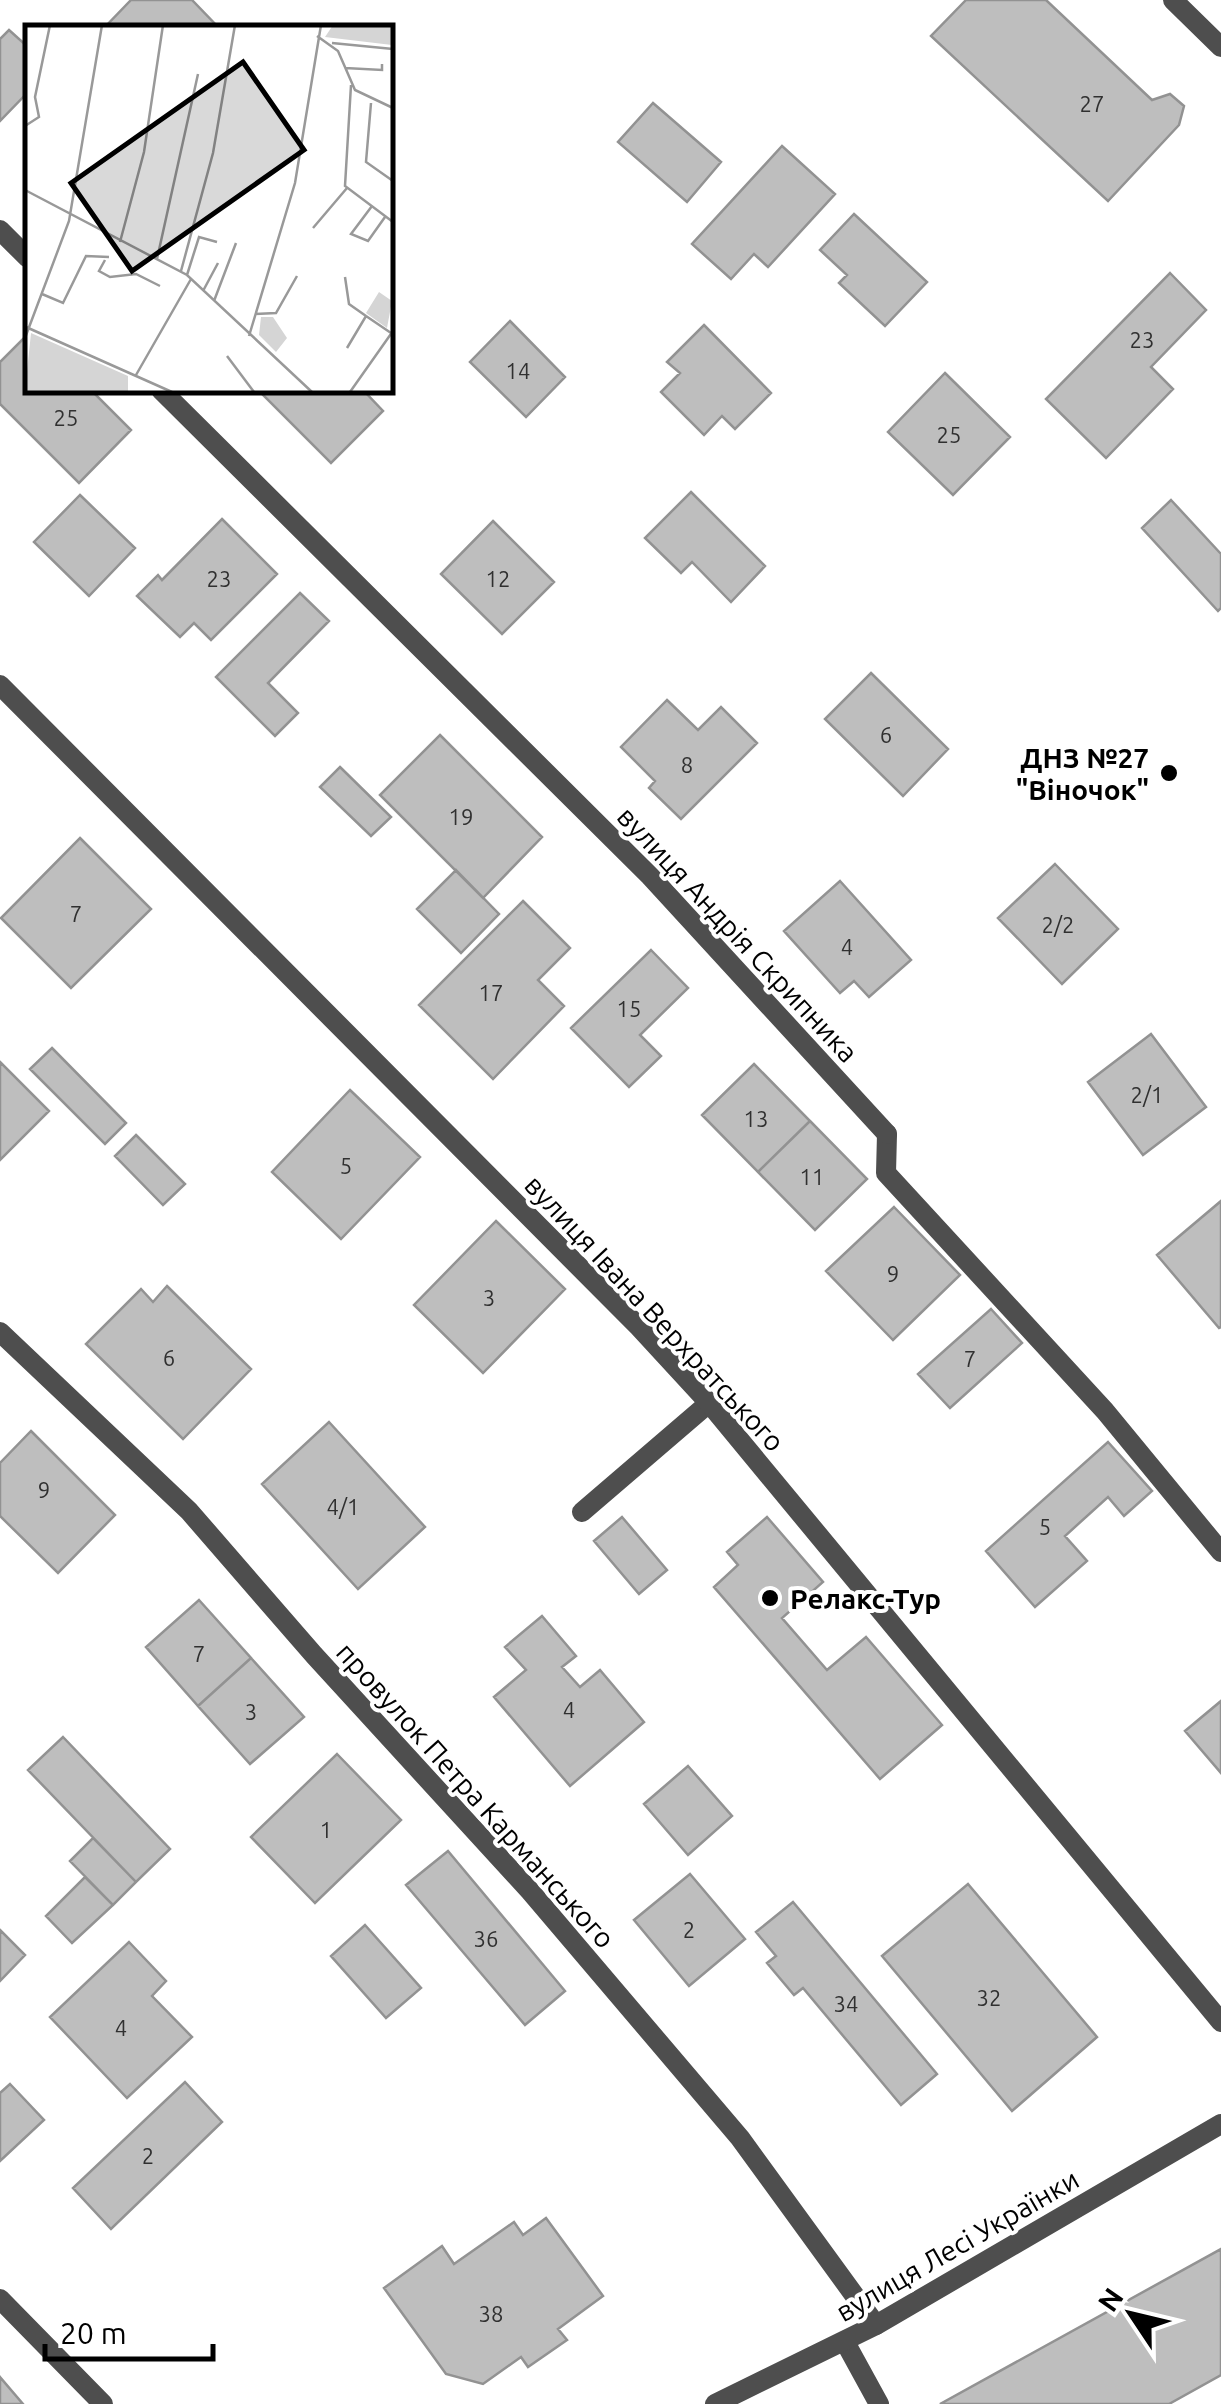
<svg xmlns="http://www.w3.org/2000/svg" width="1221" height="2404" viewBox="0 0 1221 2404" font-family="Ubuntu,sans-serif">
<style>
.building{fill:#bebebe;stroke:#929292;stroke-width:2.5}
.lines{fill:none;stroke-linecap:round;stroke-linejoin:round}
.service{stroke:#4e4e4e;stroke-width:20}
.minor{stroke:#4e4e4e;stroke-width:20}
.tertiary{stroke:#4e4e4e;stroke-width:20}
.poi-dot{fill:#000;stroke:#fff;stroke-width:4}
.labels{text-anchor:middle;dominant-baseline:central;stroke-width:8;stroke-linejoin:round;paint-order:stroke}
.number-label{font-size:22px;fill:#303030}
.poi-label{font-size:28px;font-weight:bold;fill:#000;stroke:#fff;text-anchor:end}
.street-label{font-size:28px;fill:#000;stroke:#fff}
.inset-road{fill:none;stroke:#999;stroke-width:2.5}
.view{fill:#000;fill-opacity:0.15;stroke:#000;stroke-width:5}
.inset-edge{fill:none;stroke:#000;stroke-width:5}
</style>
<rect width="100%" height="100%" fill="#fff"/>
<path class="building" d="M 131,0 L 192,0 L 219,28 L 104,28 Z
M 966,0 L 1046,0 L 1152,100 L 1170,94 L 1184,106 L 1179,125 L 1108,201 L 931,36 Z
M 9,30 L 28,47 L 28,92 L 0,121 L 0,39 Z
M 653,103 L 721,162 L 687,202 L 618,142 Z
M 782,146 L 835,194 L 768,267 L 754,254 L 731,279 L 692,244 Z
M 854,214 L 927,282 L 885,326 L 839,283 L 847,275 L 820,250 Z
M 1170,273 L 1206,310 L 1151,367 L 1173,389 L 1106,458 L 1046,399 Z
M 510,321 L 565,377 L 526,417 L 470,362 Z
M 704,325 L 771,393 L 735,429 L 722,416 L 704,435 L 661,392 L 680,373 L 667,362 Z
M 28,334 L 28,390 L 91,390 L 131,430 L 79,483 L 0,404 L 0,362 Z
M 945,373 L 1010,437 L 953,495 L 888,432 Z
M 267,390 L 363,390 L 383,411 L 331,463 L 263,395 Z
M 691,492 L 765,566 L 731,602 L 692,562 L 681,573 L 645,538 Z
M 80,495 L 135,548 L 89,596 L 34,542 Z
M 1171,500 L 1221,554 L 1221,608 L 1218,611 L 1142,528 Z
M 222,519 L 277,574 L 211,640 L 194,623 L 180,637 L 137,596 L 158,575 L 162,580 Z
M 493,521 L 554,582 L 502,634 L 441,574 Z
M 300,593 L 329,621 L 268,683 L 298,713 L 275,736 L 216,677 Z
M 871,673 L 948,749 L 903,796 L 825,719 Z
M 667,700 L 698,730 L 721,707 L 757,743 L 681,819 L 649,788 L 655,781 L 621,747 Z
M 440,735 L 542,837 L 483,898 L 380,795 Z
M 340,767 L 391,817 L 371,836 L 320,787 Z
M 80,838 L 151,909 L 71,988 L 1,918 Z
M 1055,864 L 1118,929 L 1062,984 L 998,918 Z
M 456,870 L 499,914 L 461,953 L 417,909 Z
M 840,881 L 911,960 L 869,997 L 854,981 L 840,993 L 784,931 Z
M 523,901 L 570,948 L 538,980 L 564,1006 L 493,1079 L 419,1005 Z
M 651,950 L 688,988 L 640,1035 L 661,1056 L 629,1087 L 571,1028 Z
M 1151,1034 L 1206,1107 L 1143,1155 L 1088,1082 Z
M 52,1048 L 126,1123 L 105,1144 L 30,1069 Z
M 0,1062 L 49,1111 L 0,1160 Z
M 754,1064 L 810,1121 L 758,1172 L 702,1115 Z
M 350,1090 L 420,1157 L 341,1239 L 272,1172 Z
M 810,1121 L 867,1179 L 815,1230 L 758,1172 Z
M 136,1135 L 185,1184 L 163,1205 L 115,1156 Z
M 1221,1201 L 1221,1327 L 1219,1328 L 1157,1255 Z
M 894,1207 L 960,1275 L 893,1340 L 826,1271 Z
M 496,1221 L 565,1289 L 483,1373 L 414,1305 Z
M 167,1286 L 251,1369 L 183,1439 L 86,1344 L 141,1289 L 153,1302 Z
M 991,1309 L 1022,1343 L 950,1408 L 918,1374 Z
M 329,1422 L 425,1527 L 358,1589 L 262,1484 Z
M 31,1431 L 115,1515 L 58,1573 L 0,1516 L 0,1463 Z
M 1108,1442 L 1152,1491 L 1124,1516 L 1108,1497 L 1065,1536 L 1087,1561 L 1035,1607 L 986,1551 Z
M 622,1517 L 667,1570 L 639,1594 L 594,1541 Z
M 767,1517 L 823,1582 L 782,1618 L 827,1670 L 866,1637 L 942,1725 L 880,1779 L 714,1587 L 738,1565 L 727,1552 Z
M 199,1600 L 251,1658 L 198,1706 L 146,1647 Z
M 542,1616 L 576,1656 L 562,1667 L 580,1687 L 600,1670 L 644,1722 L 570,1786 L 494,1697 L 526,1670 L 505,1647 Z
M 251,1658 L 304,1717 L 250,1764 L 198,1706 Z
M 1221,1701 L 1221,1773 L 1185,1731 Z
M 63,1737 L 170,1849 L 136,1882 L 28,1770 Z
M 337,1754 L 401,1820 L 315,1903 L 251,1837 Z
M 688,1766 L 732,1816 L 688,1855 L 644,1804 Z
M 93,1838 L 136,1882 L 113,1905 L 70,1861 Z
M 448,1851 L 565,1991 L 525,2025 L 406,1885 Z
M 690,1874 L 745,1939 L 689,1986 L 634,1920 Z
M 85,1877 L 113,1905 L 72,1943 L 46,1916 Z
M 968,1884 L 1097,2037 L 1012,2111 L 882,1956 Z
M 793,1902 L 937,2074 L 901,2105 L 803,1988 L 794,1995 L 767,1963 L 776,1956 L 756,1932 Z
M 365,1925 L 421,1988 L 386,2018 L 331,1956 Z
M 0,1930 L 25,1955 L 0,1981 Z
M 129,1942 L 166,1981 L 152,1996 L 192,2037 L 127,2098 L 50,2017 Z
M 185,2082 L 222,2122 L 111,2229 L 73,2188 Z
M 10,2084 L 44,2120 L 0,2161 L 0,2093 Z
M 546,2218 L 603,2296 L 558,2329 L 567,2340 L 528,2367 L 521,2357 L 483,2384 L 446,2374 L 384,2288 L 442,2246 L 454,2264 L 514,2222 L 523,2235 Z
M 1221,2249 L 1221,2375 L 1169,2404 L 940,2404 Z
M 0,2377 L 23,2404 L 0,2404 Z"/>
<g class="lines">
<path class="service" d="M 887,1134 L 886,1173 L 1105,1411 L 1221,1552
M 582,1512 L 709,1403
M 845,2342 L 879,2404"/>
<path class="minor" d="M 0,230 L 28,258
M 161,390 L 650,876 L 887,1134
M 0,685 L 639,1327 L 709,1403 L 1221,2022
M 0,1332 L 189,1511 L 314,1655 L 530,1891 L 740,2138 L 876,2325
M 0,2299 L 103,2404"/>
<path class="tertiary" d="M 1173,0 L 1221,47
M 715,2404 L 876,2325 L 1221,2124"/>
</g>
<g class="poi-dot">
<circle cx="1169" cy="773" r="10"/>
<circle cx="770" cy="1598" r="10"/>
</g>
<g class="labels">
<g class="number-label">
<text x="1092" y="103">27</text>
<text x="1142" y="339">23</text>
<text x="518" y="370">14</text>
<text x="66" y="417">25</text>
<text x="949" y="434">25</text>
<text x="219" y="578">23</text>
<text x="498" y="578">12</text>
<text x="886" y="734">6</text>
<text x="687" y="764">8</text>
<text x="461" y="816">19</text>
<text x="76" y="913">7</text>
<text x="1058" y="924">2/2</text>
<text x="847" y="946">4</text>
<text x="491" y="992">17</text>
<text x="629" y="1008">15</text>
<text x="1147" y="1094">2/1</text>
<text x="756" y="1118">13</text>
<text x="346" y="1165">5</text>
<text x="812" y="1176">11</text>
<text x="893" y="1273">9</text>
<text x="489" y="1297">3</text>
<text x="169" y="1357">6</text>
<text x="970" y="1358">7</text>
<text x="44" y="1489">9</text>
<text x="343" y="1506">4/1</text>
<text x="1045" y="1526">5</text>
<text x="199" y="1653">7</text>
<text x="569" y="1709">4</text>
<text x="251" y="1711">3</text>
<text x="326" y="1829">1</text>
<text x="689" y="1929">2</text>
<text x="486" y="1938">36</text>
<text x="989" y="1997">32</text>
<text x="846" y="2003">34</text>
<text x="121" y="2027">4</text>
<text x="148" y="2155">2</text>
<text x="491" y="2313">38</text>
</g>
<g class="poi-label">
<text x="1149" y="757">ДНЗ №27<tspan x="1149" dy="32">"Віночок"</tspan></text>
<text x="790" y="1598" text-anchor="start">Релакс-Тур</text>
</g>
<g class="street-label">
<text transform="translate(738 934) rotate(47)">вулиця Андрія Скрипника</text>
<text transform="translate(655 1313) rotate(47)">вулиця Івана Верхратського</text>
<text transform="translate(476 1795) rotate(48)">провулок Петра Карманського</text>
<text transform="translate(957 2245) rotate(-30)">вулиця Лесі Українки</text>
</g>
</g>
<g transform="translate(25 25)">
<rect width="368" height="368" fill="#fff"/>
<path d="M 308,0 L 367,2 L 367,20 L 300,12 ZM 354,267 L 367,276 L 362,303 L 341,288 ZM 236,292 L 248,292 L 262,313 L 251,327 L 234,310 ZM 6,308 L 103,351 L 103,367 L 0,366 Z" fill="#d5d5d5"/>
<path class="inset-road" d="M 221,0 L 290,0M 292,11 L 313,26 L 330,65 L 368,83M 307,18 L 368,24M 320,43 L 357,45 L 357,39M 326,60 L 320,161 L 368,197M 346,78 L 341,137 L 368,156M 0,101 L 14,92 L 10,72 L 25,0M 0,165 L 162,250 L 287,367M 347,181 L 326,209 L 343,216 L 360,192M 288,203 L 322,163M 95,217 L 119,127 L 138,0M 132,234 L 173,49M 80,235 L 74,246 L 85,252 L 111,249 L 135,261M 156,246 L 188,128 L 210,0M 162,250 L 174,212 L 192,217M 320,252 L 324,279 L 341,291M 178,266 L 193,238M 17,269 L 38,278 L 61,231 L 84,232M 189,276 L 211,218M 230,289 L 251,288 L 272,251M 1,302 L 147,367M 224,311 L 270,158 L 296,0M 0,313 L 44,196 L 77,0M 322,323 L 341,291 L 366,308M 202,331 L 229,367M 111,350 L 166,254M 325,367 L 368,306"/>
<path class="view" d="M 218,37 L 279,125 L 107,246 L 46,158 Z"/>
<rect width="368" height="368" class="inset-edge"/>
</g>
<g transform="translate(1131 2314) rotate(305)" stroke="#ffffff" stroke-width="8" paint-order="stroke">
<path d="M0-8L18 38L0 25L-18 38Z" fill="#000000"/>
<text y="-15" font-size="28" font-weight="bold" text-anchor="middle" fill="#000000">N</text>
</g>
<path d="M45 2344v15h168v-15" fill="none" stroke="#000000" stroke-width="5"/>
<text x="60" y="2344" font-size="30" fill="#000000" stroke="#ffffff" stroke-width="8" paint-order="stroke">20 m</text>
</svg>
